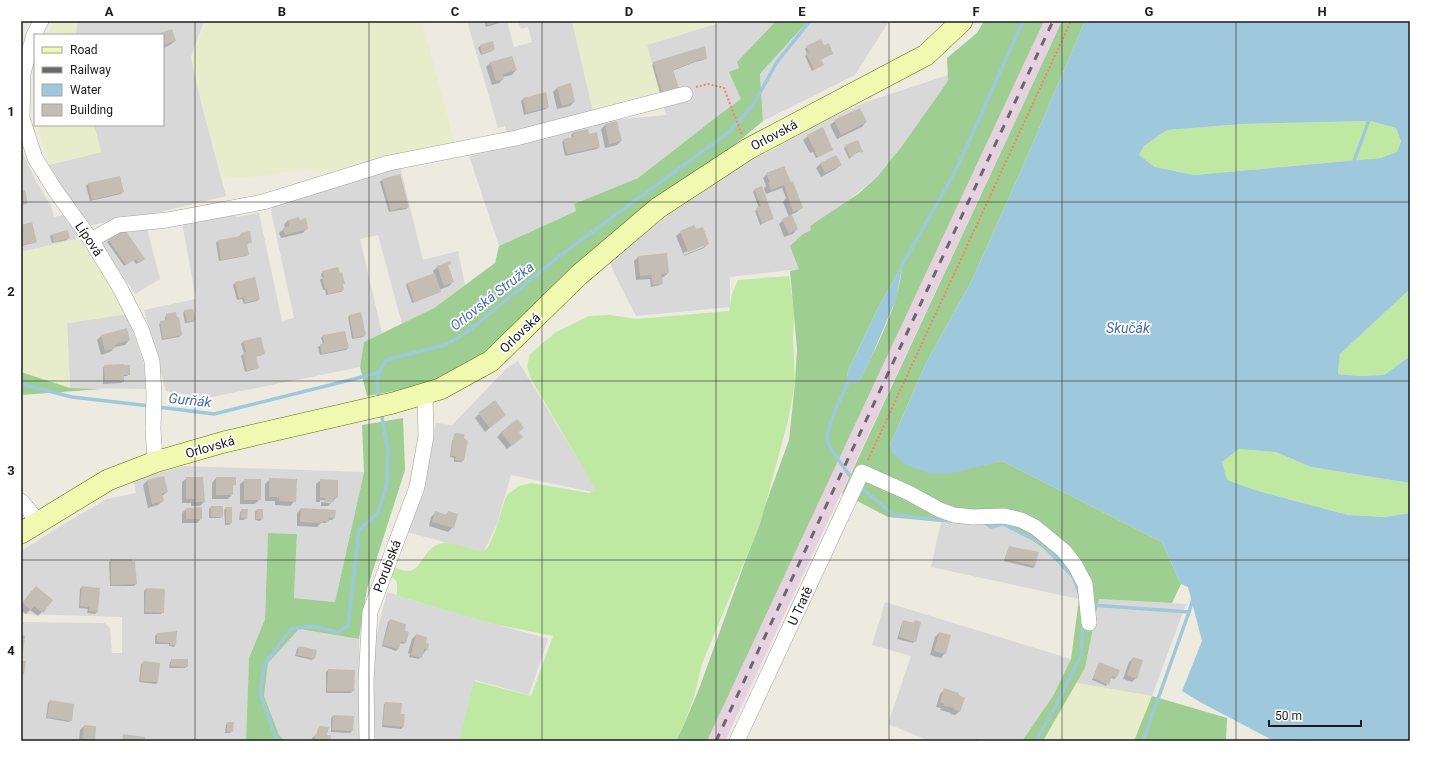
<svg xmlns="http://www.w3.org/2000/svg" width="1431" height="762" viewBox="0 0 1431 762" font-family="Roboto,sans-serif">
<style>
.residential{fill:#d9d8d8}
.industrial{fill:#e6d1e0}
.farmland{fill:#e7edca}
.grass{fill:#bfe9a3}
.forest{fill:#9fce93;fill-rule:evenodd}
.water{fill:#9fc8dc;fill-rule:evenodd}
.shadow{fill:#0003;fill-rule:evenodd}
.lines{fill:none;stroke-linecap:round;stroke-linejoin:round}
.stream{stroke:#9fc8dc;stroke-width:3.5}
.building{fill:#c4bdb3}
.street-casing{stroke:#a2a2a2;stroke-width:16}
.secondary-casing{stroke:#5a7102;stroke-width:22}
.path{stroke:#fc8161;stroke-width:2;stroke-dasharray:2 2;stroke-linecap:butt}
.street{stroke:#fff;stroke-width:15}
.secondary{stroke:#effab0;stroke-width:21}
.rail{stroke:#696969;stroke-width:3;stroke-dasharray:8 8;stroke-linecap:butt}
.grid{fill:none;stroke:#1b1b1b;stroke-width:1;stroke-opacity:0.55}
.labels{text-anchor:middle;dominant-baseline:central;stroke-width:3.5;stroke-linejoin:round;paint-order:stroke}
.street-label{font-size:13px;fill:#1b1b1b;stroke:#fff}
.water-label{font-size:14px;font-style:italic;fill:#476fab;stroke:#fff}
.neatline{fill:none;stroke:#1b1b1b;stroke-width:1.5}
.grid-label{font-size:13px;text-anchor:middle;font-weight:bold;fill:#1b1b1b}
</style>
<rect width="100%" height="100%" fill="#edeae0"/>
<path class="residential" d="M 77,21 L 204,21 L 191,57 L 200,98 L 226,196 L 152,214 L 91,225 L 70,200 L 49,165 L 101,152 L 94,125 L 163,125 L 163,35 L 76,35 Z
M 467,21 L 507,21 L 514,47 L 532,42 L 528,27 L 521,29 L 518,21 L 572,21 L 594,116 L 507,136 L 505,126 L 498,128 Z
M 725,21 L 776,21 L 737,62 L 739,68 L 742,99 L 719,115 L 638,178 L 574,204 L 576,211 L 499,246 L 469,156 L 612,120 L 666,115 L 647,45 Z
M 808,21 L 889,21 L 855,75 L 763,121 L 760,74 Z
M 948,75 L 949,81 L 902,146 L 878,176 L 812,230 L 803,234 L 799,269 L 730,277 L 730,307 L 636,316 L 614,273 L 610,262 L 671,213 L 748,162 L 780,146 L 819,123 L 866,102 Z
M 21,150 L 37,183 L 51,206 L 54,217 L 63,215 L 81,238 L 21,252 Z
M 400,166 L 423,260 L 458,251 L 465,285 L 434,308 L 402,324 L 378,235 L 360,239 L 382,333 L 364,342 L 360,367 L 207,398 L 166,391 L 144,310 L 196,299 L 182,223 L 230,213 L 237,217 L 259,213 L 282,321 L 294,318 L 271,211 L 273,205 Z
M 147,228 L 160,279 L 135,294 L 101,243 L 114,231 Z
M 127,314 L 144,364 L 146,389 L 70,388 L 67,323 Z
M 518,361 L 597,490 L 592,492 L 511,475 L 497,524 L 484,551 L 477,551 L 407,532 L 436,423 L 452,425 L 507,368 Z
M 185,466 L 364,472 L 335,602 L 294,598 L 297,534 L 268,533 L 265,619 L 249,658 L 246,741 L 21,741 L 21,622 L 105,623 L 110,628 L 112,653 L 122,653 L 122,617 L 21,614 L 21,551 L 62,525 L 107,499 L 136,493 L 134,480 Z
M 941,522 L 1002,523 L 1024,535 L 1043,548 L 1073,578 L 1079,599 L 931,567 Z
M 387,592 L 397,595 L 397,596 L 548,639 L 529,695 L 475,680 L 459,741 L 372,741 L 375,649 L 373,648 Z
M 1099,599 L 1186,604 L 1152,696 L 1076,683 L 1085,668 Z
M 885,602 L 1071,659 L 1053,696 L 1022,741 L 930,741 L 888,724 L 911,656 L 872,645 Z
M 299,629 L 359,639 L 359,694 L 362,741 L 285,741 L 279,735 L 264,696 L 268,662 Z"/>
<path class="industrial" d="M 1044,21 L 1062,21 L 725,741 L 707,741 Z"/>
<path class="farmland" d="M 53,21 L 77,21 L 76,35 L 48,35 Z
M 206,21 L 422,21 L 455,145 L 373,160 L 337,172 L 328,174 L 308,169 L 261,176 L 237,178 L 225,177 L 222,174 L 220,169 L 195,76 L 193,58 L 195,45 L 205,27 Z
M 572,21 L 725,21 L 647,45 L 660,93 L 593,109 Z
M 37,125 L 94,125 L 101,152 L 49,165 Z
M 81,238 L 127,314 L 67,323 L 70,388 L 21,372 L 21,252 Z
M 1076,683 L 1152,696 L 1134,741 L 1043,741 Z"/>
<path class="grass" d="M 1370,121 L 1396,128 L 1401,141 L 1397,152 L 1381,158 L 1194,175 L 1155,167 L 1139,155 L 1144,146 L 1167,130 L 1243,124 Z
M 789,276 L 794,312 L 793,337 L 795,383 L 788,421 L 760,524 L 702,664 L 694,697 L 682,729 L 676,741 L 459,741 L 474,681 L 531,696 L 553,636 L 494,624 L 397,596 L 397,582 L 393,578 L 388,576 L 391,566 C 396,568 403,571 409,571 C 422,570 425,544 444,543 C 454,542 471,551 484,551 L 488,547 L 496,529 L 504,502 L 507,495 L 519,486 L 531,483 L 590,493 L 596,490 L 531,379 L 527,366 L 530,354 L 556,332 L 589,316 L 610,315 L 636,319 L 729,311 L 732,294 L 738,280 Z
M 1410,289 L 1410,356 L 1384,375 L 1359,376 L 1338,374 L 1340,354 Z
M 1239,449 L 1276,452 L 1311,467 L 1410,483 L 1410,513 L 1385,517 L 1348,515 L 1258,491 L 1226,480 L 1222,462 Z"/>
<path class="forest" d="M 776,21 L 808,21 L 760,74 L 763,121 L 484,353 L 422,386 L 367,396 L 360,367 L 364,342 L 434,308 L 495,263 L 499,246 L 576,211 L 574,204 L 638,178 L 719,115 L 741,99 L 729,72 L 739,68 L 737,62 Z
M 984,21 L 1044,21 L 707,741 L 676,741 L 682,729 L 699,689 L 746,559 L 760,524 L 765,506 L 789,440 L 795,383 L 797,349 L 790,271 L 799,269 L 790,246 L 803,234 L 811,230 L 810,226 L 858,194 L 878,176 L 902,146 L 948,81 L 947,58 L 977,33 ZM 902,265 C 900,303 876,348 859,382 L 849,381 L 847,373 L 877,310 Z
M 1062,21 L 1085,21 L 1023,166 L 972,280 L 927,361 L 890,445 L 987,464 L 1002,461 L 1162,542 L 1181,584 L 1172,603 L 1099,599 L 1085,668 L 1043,741 L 1022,741 L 1053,696 L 1071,659 L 1079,599 L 1073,578 L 1043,548 L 1024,535 L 1002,523 L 941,522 L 888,517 L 842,493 Z
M 21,372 L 70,388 L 102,389 L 21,395 Z
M 403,418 L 405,470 L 367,589 L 359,639 L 299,629 L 268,663 L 264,696 L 279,735 L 285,741 L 246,741 L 249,658 L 265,619 L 268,533 L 297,534 L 294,598 L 335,602 L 364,472 L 362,425 Z
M 1152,696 L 1227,718 L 1226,741 L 1134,741 Z"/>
<path class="water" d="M 1085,21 L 1410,21 L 1410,289 L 1340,354 L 1338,374 L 1359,376 L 1384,375 L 1410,356 L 1410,483 L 1311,467 L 1276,452 L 1239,449 L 1222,462 L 1227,480 L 1258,491 L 1348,515 L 1385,517 L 1410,513 L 1410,741 L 1274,741 L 1200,702 L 1182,691 L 1202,641 L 1188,587 L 1181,584 L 1162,542 L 1002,461 L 948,474 L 931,474 L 904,464 L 892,453 L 890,445 L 927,361 L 972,280 L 1023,166 ZM 1370,121 L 1396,128 L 1401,141 L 1397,152 L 1381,158 L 1194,175 L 1155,167 L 1139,155 L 1144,146 L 1167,130 L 1243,124 Z
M 903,263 L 896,299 L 871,358 L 859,382 L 855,383 L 849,381 L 847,373 L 877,310 Z"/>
<path class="shadow" d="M 484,21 L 501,21 L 499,23 L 486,27 Z
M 172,31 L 175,41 L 170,45 L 163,48 L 163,35 L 156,35 Z
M 480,46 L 494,49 L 492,51 L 481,55 L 478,48 Z
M 807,47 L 824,47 L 832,54 L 820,60 L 822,65 L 812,71 L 805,56 L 807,54 L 805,49 Z
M 706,58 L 704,60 L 695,62 L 672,71 L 676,90 L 660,93 L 652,65 L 654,63 Z
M 490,63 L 516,70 L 512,75 L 502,77 L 503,79 L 499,83 L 492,85 L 486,67 Z
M 557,88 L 574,102 L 570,106 L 557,109 L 553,92 Z
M 545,93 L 548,107 L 546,109 L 524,115 L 521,101 L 523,99 Z
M 835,121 L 866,122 L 862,127 L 837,139 L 830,125 Z
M 605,125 L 621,141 L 617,145 L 605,148 L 601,129 Z
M 587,130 L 589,135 L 599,147 L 597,149 L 565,156 L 562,142 L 564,140 L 572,139 L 571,135 L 573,133 Z
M 808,136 L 830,151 L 816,158 L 813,152 L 810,153 L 803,140 Z
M 846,146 L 861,151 L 852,155 L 852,156 L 849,159 L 844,148 Z
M 821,163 L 840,165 L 836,169 L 821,177 L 816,168 Z
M 784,167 L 801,208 L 797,212 L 791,215 L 797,229 L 793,234 L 784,237 L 779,224 L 783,220 L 789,217 L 783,202 L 786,198 L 782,188 L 766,194 L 764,188 L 766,186 L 763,178 L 767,174 Z
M 120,177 L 123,192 L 121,194 L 90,201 L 86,186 L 88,184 Z
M 382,180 L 408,207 L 406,209 L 389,212 L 380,182 Z
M 755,190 L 773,218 L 760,225 L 755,211 L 759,208 L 753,192 Z
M 288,220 L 299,221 L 307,228 L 303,233 L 281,238 L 279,233 L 285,228 L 284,225 Z
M 21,226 L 36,241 L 34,243 L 21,246 Z
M 696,230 L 708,243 L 704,248 L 684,256 L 676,236 L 681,232 ZM 704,245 L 704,247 L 684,255 L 683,253 Z
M 67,231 L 68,238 L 67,240 L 52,243 L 50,236 L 52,235 Z
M 241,234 L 251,242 L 246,245 L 248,255 L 246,256 L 219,261 L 216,243 L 218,241 L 239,237 Z
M 109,240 L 142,261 L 136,264 L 133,260 L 124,266 L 107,242 Z
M 666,254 L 668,273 L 664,277 L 661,278 L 662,283 L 660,285 L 651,287 L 650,279 L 636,280 L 634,261 L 638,257 Z
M 449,263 L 448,266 L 453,282 L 449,286 L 439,290 L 440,291 L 438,293 L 412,303 L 406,285 L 408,283 L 434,274 L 433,271 L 437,267 Z
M 323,272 L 344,283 L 342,285 L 343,290 L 341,292 L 326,295 L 325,290 L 323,290 L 320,280 L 322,278 L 321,274 Z
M 235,283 L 259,299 L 257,301 L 244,304 L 242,299 L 237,300 L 233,285 Z
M 185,311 L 195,320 L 193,322 L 185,323 L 183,313 Z
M 167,315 L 181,335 L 179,337 L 162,340 L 159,324 L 165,321 L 165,317 Z
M 350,315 L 365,335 L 363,337 L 352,339 L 348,317 Z
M 101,336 L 129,340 L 125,345 L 115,347 L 110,352 L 101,355 L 97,340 Z
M 323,336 L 348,348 L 346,350 L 320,355 L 318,347 L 323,344 L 321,338 Z
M 261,338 L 264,353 L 262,355 L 255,357 L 258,367 L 256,369 L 245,372 L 241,356 L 244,353 L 241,344 L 243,342 Z
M 105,366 L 129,374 L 127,376 L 123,376 L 123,381 L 121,383 L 103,384 L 103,368 Z
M 479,414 L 505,415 L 485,432 L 475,418 Z
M 502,432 L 519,432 L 517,441 L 507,449 L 497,437 Z
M 456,434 L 463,461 L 461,462 L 454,462 L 454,458 L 450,457 L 452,441 Z
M 187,478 L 204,502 L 200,506 L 191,506 L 191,503 L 182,503 L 182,482 Z
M 216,478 L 235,484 L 232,487 L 232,495 L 228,499 L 212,499 L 212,483 Z
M 270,479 L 295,501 L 290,506 L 275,505 L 275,501 L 265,501 L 265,484 Z
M 245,480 L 260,499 L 255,504 L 240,504 L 240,484 Z
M 321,480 L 337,497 L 328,506 L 321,506 L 321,502 L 330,503 L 332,501 L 320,500 L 320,502 L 316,502 L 316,484 Z
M 147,481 L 167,492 L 162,496 L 163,501 L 158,505 L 148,508 L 143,485 Z
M 211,507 L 222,517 L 220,518 L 209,518 L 209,509 Z
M 226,508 L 231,523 L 229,525 L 225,525 L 224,510 Z
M 186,509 L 201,519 L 197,523 L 182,523 L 182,513 Z
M 301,509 L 335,510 L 334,518 L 332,520 L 328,520 L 326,523 L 321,523 L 317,527 L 297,526 L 297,513 Z
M 242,510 L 246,518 L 244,520 L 239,520 L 240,512 Z
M 257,510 L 262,519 L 260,521 L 255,520 L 255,512 Z
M 436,512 L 445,515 L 449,512 L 453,527 L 448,532 L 429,526 L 431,517 Z
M 1010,547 L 1035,566 L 1033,568 L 1004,561 L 1008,549 Z
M 111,560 L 136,584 L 134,586 L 110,586 L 109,562 Z
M 82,587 L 97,612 L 95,614 L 87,613 L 88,609 L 79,608 L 80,589 Z
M 146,589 L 163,612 L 161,614 L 144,614 L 144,591 Z
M 32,591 L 42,612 L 38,616 L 30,610 L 26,614 L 21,610 L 21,604 Z
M 390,620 L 404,632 L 405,642 L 404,644 L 399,643 L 398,649 L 396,651 L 382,646 L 388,622 Z
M 904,621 L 913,623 L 915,622 L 915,641 L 913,643 L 897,639 L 902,623 Z
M 939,633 L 945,653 L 941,658 L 930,655 L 935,637 Z
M 157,634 L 175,645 L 174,647 L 169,646 L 169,644 L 155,644 L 155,636 Z
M 416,635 L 425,644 L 427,649 L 419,659 L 409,657 L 410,654 L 408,653 L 412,639 Z
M 299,647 L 314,658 L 312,660 L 295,656 L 297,649 Z
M 1134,658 L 1136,678 L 1132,682 L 1123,679 L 1129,662 Z
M 172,660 L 187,666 L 185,668 L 169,668 L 170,662 Z
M 143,663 L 158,682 L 156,684 L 139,682 L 141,664 Z
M 1099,663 L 1116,677 L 1115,679 L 1110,678 L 1106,686 L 1092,680 Z
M 328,670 L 353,691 L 351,693 L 326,693 L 326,672 Z
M 944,690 L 960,711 L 955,715 L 950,714 L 951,713 L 940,710 L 941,708 L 936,707 L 940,694 Z
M 50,701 L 71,720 L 69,722 L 46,718 L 48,703 Z
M 385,703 L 400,715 L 403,727 L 401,729 L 382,727 L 384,704 Z
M 333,716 L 352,731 L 350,733 L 331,732 L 331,718 Z
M 227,723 L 232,731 L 230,733 L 225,733 L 226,725 Z
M 84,726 L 94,741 L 79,741 L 80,730 Z
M 320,727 L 326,735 L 329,741 L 311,741 L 312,738 L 317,734 L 318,729 Z
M 976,739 L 981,741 L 974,741 Z"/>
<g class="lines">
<path class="stream" d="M 1353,164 L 1370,117
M 901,267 L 956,170 L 1023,21
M 850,378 C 844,393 824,428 828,443 C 830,450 848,473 853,480
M 21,384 L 72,397 L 150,406
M 379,400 C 376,382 376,376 386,360 L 445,345 L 466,333 L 562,254 L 729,132 L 753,105 L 777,62 L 810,21
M 158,407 L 214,414 L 378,373
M 859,486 L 894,515 L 952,521
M 984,522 L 991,527 L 1003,524 L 1045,545 L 1073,577 L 1079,591
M 1091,605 L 1189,612 L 1193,599
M 279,741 L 275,736 L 260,693 L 264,665 L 291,629 L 311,626 L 338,632 L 348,626 L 359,530 L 378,513 L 387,484 L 388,450 L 381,412
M 1036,741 L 1053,711 L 1081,656 L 1083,623
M 1143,741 L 1189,612"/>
</g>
<path class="building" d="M 487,21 L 502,21 L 488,25 Z
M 172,29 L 176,41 L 163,45 L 163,35 L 155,35 Z
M 821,39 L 824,45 L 829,43 L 833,54 L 821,59 L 824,65 L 814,70 L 806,53 L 809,52 L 806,46 Z
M 493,41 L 495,49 L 482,54 L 480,45 Z
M 705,46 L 707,59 L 698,60 L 673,70 L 679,88 L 662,92 L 653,62 Z
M 512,56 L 517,70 L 503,74 L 504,79 L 496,81 L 490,62 Z
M 571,83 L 575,102 L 562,106 L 557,87 Z
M 546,92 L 549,107 L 526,113 L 523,98 Z
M 860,108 L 867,122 L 841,135 L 834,120 Z
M 617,121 L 622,141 L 609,144 L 605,124 Z
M 823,127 L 833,150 L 818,157 L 807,135 Z
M 588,129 L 589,134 L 597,132 L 600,147 L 567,154 L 563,139 L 574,137 L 573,132 Z
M 858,140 L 863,152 L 860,153 L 859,151 L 853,154 L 854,156 L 850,157 L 845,145 Z
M 836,155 L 842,165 L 825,173 L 820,163 Z
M 784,166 L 791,182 L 793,181 L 803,208 L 793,212 L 784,185 L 771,190 L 768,183 L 770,182 L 766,173 Z
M 400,174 L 409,207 L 403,209 L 402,207 L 391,211 L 382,179 Z
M 120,176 L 124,192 L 92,200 L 88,183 Z
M 21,186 L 23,191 L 25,190 L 27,199 L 27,204 L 21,205 Z
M 762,186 L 774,219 L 762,223 L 756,208 L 761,206 L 754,189 Z
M 792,215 L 798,229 L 789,234 L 782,219 Z
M 299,217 L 300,220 L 306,218 L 308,229 L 285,235 L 283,228 L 289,226 L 288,220 Z
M 32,222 L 37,242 L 21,245 L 21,225 Z
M 694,225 L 696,229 L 703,227 L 709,244 L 688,252 L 680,231 Z
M 68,230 L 70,238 L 54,242 L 52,234 Z
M 126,231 L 145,259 L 139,263 L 136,259 L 126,265 L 108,239 L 119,232 Z
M 250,231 L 252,243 L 247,243 L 249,255 L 221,260 L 218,240 L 241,236 L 241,233 Z
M 667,253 L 669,273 L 661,274 L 663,284 L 653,285 L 651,275 L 640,276 L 638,256 Z
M 450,261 L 451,264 L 448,265 L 454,282 L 444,286 L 437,266 Z
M 338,267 L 340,273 L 342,272 L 345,284 L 343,284 L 344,290 L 328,294 L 327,288 L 325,289 L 322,277 L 324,277 L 322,271 Z
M 435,273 L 441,292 L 414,302 L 407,283 Z
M 255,277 L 260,299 L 245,303 L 244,297 L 239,299 L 235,282 Z
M 193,309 L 196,320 L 187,322 L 184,310 Z
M 176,312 L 177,317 L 179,317 L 182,335 L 163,339 L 160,321 L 167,320 L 166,314 Z
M 361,312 L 366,335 L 354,338 L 349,315 Z
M 127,328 L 130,340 L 115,345 L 116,348 L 105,351 L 101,335 Z
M 345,331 L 349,348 L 322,354 L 320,344 L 324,343 L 323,335 Z
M 261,337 L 265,354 L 256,356 L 259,368 L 247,371 L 243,353 L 246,352 L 243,341 Z
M 124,364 L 124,365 L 130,365 L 130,375 L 124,375 L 124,382 L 105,382 L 104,365 Z
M 495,400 L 506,415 L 490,428 L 478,413 Z
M 517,419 L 524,428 L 519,432 L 523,437 L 512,446 L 501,432 Z
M 455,433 L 465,434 L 464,438 L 468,441 L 464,461 L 455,460 L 456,456 L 451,456 L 453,438 Z
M 164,476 L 168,492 L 162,493 L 164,501 L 152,504 L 147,480 Z
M 186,477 L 203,477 L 205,502 L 195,502 L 195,499 L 186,499 Z
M 216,477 L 236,477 L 236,485 L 233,485 L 233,495 L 216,495 Z
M 269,478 L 297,479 L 296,502 L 279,501 L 279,497 L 269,497 Z
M 244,479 L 261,479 L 261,500 L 244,500 Z
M 320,479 L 338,480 L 338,498 L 334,497 L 334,502 L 325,502 L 325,498 L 320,498 Z
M 211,506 L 223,506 L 223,517 L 211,517 Z
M 202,507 L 202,519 L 186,519 L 186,508 Z
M 226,507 L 232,507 L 232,523 L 226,523 Z
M 301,508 L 336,510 L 335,518 L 329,518 L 329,522 L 323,521 L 323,523 L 300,522 Z
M 241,509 L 248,509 L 247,519 L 241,518 Z
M 257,509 L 263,509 L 263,519 L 256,519 Z
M 435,511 L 447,515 L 448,511 L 458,514 L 454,528 L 432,522 Z
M 1009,546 L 1039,552 L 1035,566 L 1005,559 Z
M 111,559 L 132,559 L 132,561 L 135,561 L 137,584 L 111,585 Z
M 36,586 L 53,600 L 43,613 L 34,606 L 31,610 L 22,603 Z
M 82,586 L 100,588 L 98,612 L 89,611 L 89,607 L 80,606 Z
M 146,588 L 165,589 L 164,613 L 145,612 Z
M 390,619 L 406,624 L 405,631 L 409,632 L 406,643 L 401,641 L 399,649 L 383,645 Z
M 903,620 L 914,623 L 915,620 L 921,622 L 916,642 L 899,637 Z
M 177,631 L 176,645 L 170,645 L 170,643 L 157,642 L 157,633 Z
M 939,632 L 951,635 L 946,654 L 934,651 Z
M 416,634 L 427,637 L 426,643 L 429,644 L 428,650 L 424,649 L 422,658 L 411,655 Z
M 21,635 L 25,636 L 23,653 L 21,653 Z
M 299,646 L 317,650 L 315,659 L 297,655 Z
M 1133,657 L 1143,660 L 1137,679 L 1127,675 Z
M 171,659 L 188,659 L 188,667 L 171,666 Z
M 21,661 L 26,661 L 24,674 L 21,674 Z
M 143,661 L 160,663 L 158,682 L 140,681 Z
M 1099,662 L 1120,670 L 1117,677 L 1112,676 L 1109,685 L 1093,678 Z
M 328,669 L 355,670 L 354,691 L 327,691 Z
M 944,688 L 959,693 L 959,695 L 965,698 L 960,712 L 954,709 L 954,708 L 944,706 L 944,704 L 940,702 Z
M 50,700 L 74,704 L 72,721 L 47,717 Z
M 385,702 L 402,703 L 401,714 L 405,714 L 404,727 L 383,725 Z
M 333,715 L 354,716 L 353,731 L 332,730 Z
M 227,722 L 234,722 L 233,732 L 227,731 Z
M 84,725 L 96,726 L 95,741 L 82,741 Z
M 319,726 L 329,727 L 327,735 L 331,735 L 330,741 L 314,741 L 316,733 L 318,733 Z
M 123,734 L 145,737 L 145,741 L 122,741 Z"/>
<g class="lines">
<defs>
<path id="street" d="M 41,21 L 34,35 L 23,73 L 22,118 L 35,158 L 55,190 L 91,240 L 119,286 L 141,329 L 152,361 L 154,394 L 153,429 L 155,462
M 91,240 L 118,225 L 167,220 L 263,202 L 389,163 L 516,138 L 685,94
M 21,501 L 39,522
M 367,741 L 366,682 L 370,612 L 417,487 L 426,436 L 425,393
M 737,741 L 862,472 L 909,493 L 940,510 L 954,515 L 973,517 L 1004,516 L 1021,520 L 1035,527 L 1064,551 L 1075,565 L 1085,584 L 1089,623"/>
<path id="secondary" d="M 21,533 L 108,480 L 155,462 L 224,442 L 393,403 L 440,389 L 491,361 L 579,275 L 658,208 L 748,149 L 926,55 L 962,21"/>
</defs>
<use href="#street" class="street-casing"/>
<use href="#secondary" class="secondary-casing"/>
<path class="path" d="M 696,87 L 708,84 L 724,88 L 742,135
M 868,460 L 1071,21"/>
<use href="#street" class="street"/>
<use href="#secondary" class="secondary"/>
<path class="rail" d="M 716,741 L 1053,21"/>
</g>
<path class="grid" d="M 195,21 L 195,741M 369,21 L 369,741M 542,21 L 542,741M 716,21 L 716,741M 889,21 L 889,741M 1062,21 L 1062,741M 1236,21 L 1236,741M 21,202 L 1410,202M 21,381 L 1410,381M 21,560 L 1410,560"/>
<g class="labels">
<g class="street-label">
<text transform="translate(774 135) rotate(-28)">Orlovská</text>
<text transform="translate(89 239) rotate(56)">Lípová</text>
<text transform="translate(520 333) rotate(-44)">Orlovská</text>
<text transform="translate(210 447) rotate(-16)">Orlovská</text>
<text transform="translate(387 566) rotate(-69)">Porubská</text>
<text transform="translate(800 606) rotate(-65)">U Tratě</text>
</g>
<g class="water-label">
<text transform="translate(492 296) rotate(-38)">Orlovská Stružka</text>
<text x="1128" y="328">Skučák</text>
<text transform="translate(190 400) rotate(6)">Gurňák</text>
</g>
</g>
<rect width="1431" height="762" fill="none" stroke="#ffffff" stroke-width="44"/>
<rect x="34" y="34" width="130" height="92" fill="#ffffff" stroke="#a4a4a4"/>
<rect x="42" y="47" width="20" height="6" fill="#effab0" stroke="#a4a4a4"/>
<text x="70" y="54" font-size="12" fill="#1b1b1b">Road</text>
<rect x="42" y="67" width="20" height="6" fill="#696969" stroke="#a4a4a4"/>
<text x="70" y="74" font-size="12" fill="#1b1b1b">Railway</text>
<rect x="42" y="84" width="20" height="12" fill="#9fc8dc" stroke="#a4a4a4"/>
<text x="70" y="94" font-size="12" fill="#1b1b1b">Water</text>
<rect x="42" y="104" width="20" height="12" fill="#c4bdb3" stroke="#a4a4a4"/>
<text x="70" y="114" font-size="12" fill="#1b1b1b">Building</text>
<path d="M1269 720v6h92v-6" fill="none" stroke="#1b1b1b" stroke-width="2"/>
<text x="1275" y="720" font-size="12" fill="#1b1b1b" stroke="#ffffff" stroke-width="3" paint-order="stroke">50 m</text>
<rect x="22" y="22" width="1387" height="718" class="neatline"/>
<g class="grid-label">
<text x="109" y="16">A</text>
<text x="282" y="16">B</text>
<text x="455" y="16">C</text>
<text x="629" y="16">D</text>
<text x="802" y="16">E</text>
<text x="976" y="16">F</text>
<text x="1149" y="16">G</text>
<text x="1322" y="16">H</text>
<text x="11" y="116">1</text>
<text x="11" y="296">2</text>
<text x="11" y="475">3</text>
<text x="11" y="655">4</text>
</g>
</svg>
